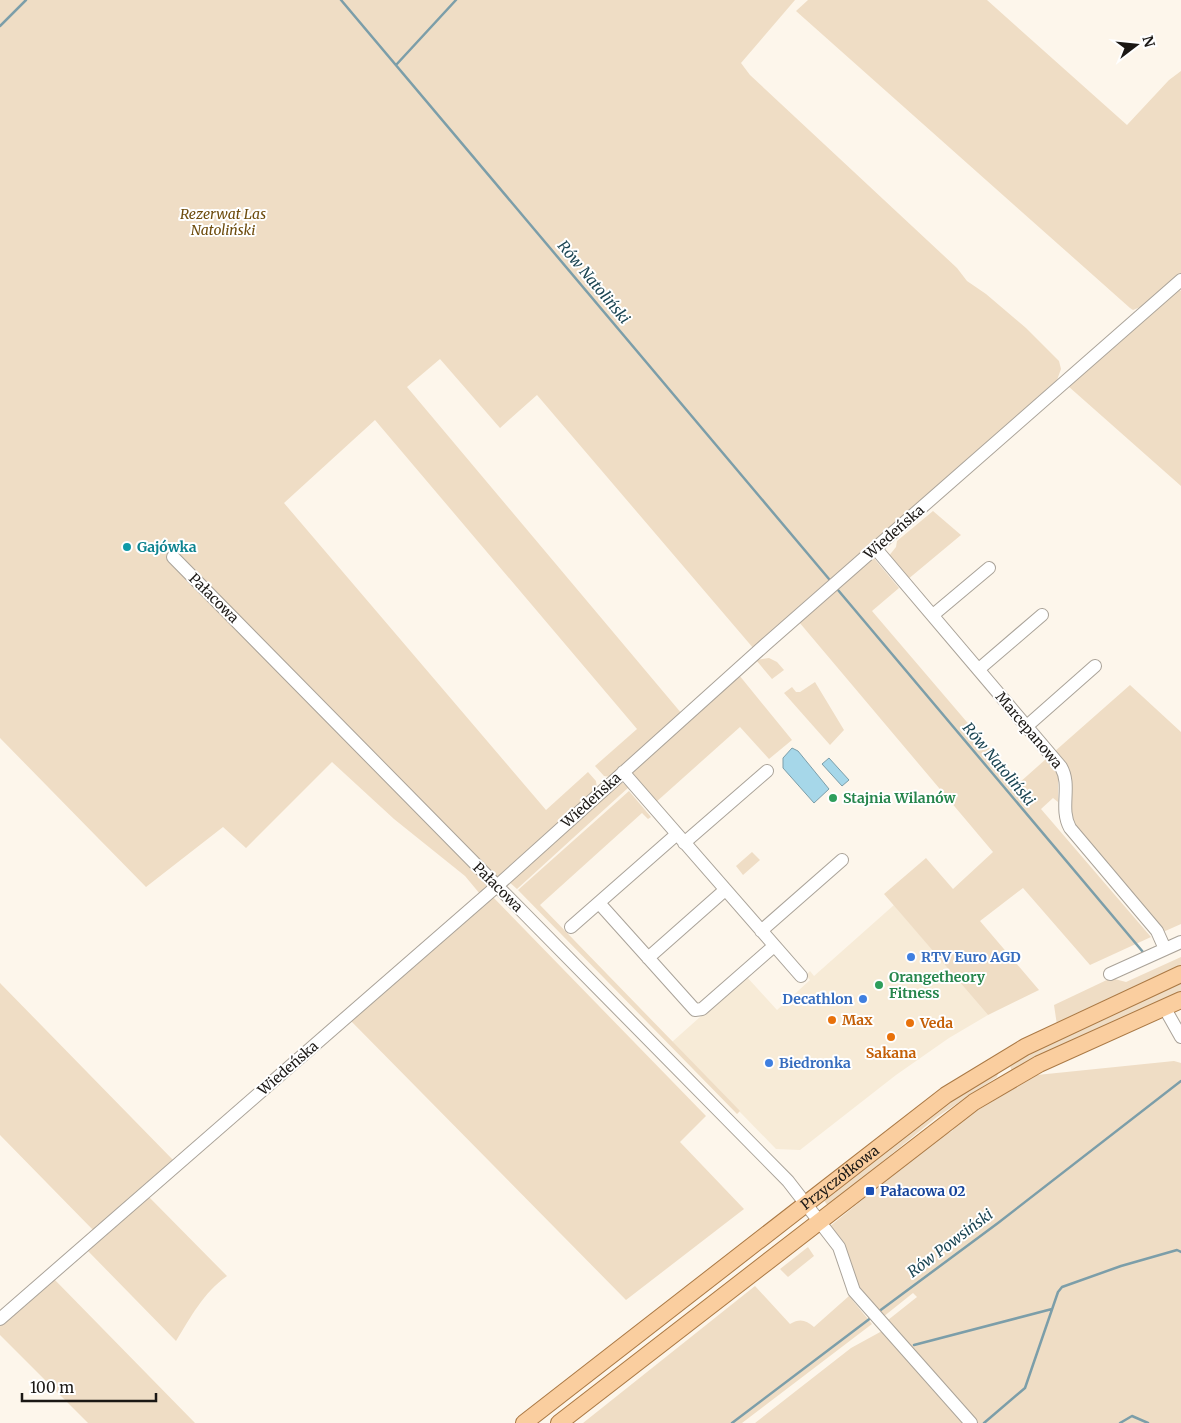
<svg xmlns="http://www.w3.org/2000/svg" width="1181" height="1423" viewBox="0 0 1181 1423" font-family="Merriweather,serif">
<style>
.commercial{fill:#f7ebd7}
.green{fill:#efddc5}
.water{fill:#a6d7e9;stroke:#7c9ea9}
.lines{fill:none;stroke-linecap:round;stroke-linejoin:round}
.stream{stroke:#7c9ea9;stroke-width:2.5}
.minor-casing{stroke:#aaa399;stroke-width:14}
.major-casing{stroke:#aa7945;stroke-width:18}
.minor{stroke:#fff;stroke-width:12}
.major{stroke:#face9f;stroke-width:16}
.culture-dot{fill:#0f9aa8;stroke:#fff;stroke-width:2}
.leisure-dot{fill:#2e9e5b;stroke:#fff;stroke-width:2}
.shop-dot{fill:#3f7fe0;stroke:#fff;stroke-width:2}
.food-dot{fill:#e8710a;stroke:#fff;stroke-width:2}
.transit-dot{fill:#1a4fb4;stroke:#fff;stroke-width:2}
.labels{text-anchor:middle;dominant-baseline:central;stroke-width:4;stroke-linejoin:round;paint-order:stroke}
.park-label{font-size:14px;font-style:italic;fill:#6d4b0c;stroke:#fff}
.street-label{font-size:14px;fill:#1b1815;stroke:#fff}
.culture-label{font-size:14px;font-weight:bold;fill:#0d838f;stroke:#fff;text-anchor:start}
.leisure-label{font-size:14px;font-weight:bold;fill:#27864d;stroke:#fff;text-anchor:start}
.shop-label{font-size:14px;font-weight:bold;fill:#366cbe;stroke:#fff;text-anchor:start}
.food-label{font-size:14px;font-weight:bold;fill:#c56008;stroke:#fff;text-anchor:start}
.transit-label{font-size:14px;font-weight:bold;fill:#164399;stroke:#fff;text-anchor:start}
.water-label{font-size:15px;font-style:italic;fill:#1a4452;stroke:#fff}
</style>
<rect width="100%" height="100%" fill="#fdf6eb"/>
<path class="commercial" d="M 894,905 L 988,1015 L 949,1038 L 896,1075 L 800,1150 L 776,1149 L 672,1042 L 746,976 L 777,1010 L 810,980 L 806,975 L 810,971 L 814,976 Z"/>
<path class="green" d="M 0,0 L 795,0 L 741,63 L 750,75 L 957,268 L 967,281 L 986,294 L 1026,328 L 1059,361 L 1061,369 L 1057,380 L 956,473 L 805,601 L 754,649 L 537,395 L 500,428 L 440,359 L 407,387 L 682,714 L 611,777 L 604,776 L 595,766 L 637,729 L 375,420 L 284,503 L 546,810 L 588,772 L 596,781 L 597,789 L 480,894 L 465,876 L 394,819 L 332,762 L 246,848 L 223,827 L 146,887 L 0,738 Z
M 808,0 L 987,0 L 1127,125 L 1169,80 L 1181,71 L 1181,273 L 1145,305 L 1133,310 L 1130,308 L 796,11 Z
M 1178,288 L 1181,291 L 1181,486 L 1068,386 Z
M 933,511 L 961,535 L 907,580 L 888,557 L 896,547 L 897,541 Z
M 873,557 L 899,588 L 872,611 L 1019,783 L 1046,759 L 1058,775 L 1058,802 L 1053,798 L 1041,809 L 1151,937 L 1090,965 L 1023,888 L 980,921 L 1039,990 L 988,1015 L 884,894 L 926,858 L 953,889 L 993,852 L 799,622 Z
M 769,658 L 777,662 L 784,670 L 772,679 L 756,660 Z
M 739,675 L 792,740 L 769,759 L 740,727 L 655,803 L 631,777 L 631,770 Z
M 815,682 L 844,730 L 830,745 L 784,693 L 792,687 L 796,692 L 800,692 Z
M 1130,685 L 1181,732 L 1181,924 L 1163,932 L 1073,826 L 1054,752 Z
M 621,782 L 629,787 L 517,889 L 508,881 Z
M 629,791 L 651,817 L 648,819 L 642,813 L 540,905 L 740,1111 L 737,1114 L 518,890 Z
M 752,852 L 760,860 L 743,875 L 736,866 Z
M 491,895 L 706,1116 L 680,1142 L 744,1209 L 626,1300 L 349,1019 Z
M 1181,957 L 1181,967 L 1057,1025 L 1054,1005 L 1111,978 L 1126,982 Z
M 1181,980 L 1181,992 L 1012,1073 L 1009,1061 Z
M 0,983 L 175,1162 L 94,1231 L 0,1135 Z
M 1174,1061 L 1181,1063 L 1181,1423 L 977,1423 L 888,1324 L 888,1320 L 917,1297 L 913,1293 L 883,1317 L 853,1280 L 829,1227 L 937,1139 L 952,1131 L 961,1120 L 1037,1075 Z
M 999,1071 L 997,1077 L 937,1117 L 828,1206 L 823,1199 L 931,1113 Z
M 148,1196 L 227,1276 C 203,1293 191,1317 176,1341 L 87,1250 Z
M 808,1247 L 814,1256 L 788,1277 L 780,1269 Z
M 54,1279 L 195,1423 L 88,1423 L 0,1335 L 0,1326 Z
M 755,1286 L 790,1324 C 800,1318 806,1320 814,1327 L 849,1296 L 872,1324 L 742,1423 L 583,1423 Z
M 882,1331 L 967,1423 L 755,1423 L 851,1348 Z"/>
<path class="water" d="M 792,748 L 798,751 L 829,789 L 814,803 L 783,768 L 783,758 Z
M 829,758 L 849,780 L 842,786 L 822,764 Z"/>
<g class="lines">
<path class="stream" d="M 341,0 L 829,579
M 0,26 L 26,0
M 396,65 L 456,0
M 838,590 L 1143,952
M 878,1312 L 998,1223 L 1181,1081
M 914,1345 L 1052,1309
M 732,1423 L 872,1317
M 984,1423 L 1025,1388 L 1058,1292 L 1062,1287 L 1121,1266 L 1177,1250 L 1181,1252
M 1120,1423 L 1132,1416 L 1148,1423"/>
<defs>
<path id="minor" d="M 876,549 L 1061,767 C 1072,786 1059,808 1070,828 L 1157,931 L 1165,949
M 173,557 L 788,1181 L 839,1247 L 854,1291 L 971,1423
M 933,615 L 989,568
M 979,669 L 1042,615
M 1027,726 L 1095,666
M 623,772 L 801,976
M 684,843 L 767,771
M 599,903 L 695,1010 L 702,1009 L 774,946
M 571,927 L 677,834
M 761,931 L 842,860
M 648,958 L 725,890
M 1110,974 L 1181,942
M 1164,1007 L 1181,1037
M 0,1319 L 497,886 L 766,644 L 1181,280"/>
<g id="major">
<path id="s1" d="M 524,1423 L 946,1095 L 1025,1047 L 1181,974"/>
<path d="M 559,1423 L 974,1102 L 1039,1064 L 1181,1000"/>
</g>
</defs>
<use href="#minor" class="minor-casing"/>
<use href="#major" class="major-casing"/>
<use href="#minor" class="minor"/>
<use href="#major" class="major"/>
</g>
<circle class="culture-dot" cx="127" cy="547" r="5"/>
<g class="leisure-dot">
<circle cx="833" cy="798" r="5"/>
<circle cx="879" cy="985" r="5"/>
</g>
<g class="shop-dot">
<circle cx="911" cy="957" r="5"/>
<circle cx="863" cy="999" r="5"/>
<circle cx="769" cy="1063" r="5"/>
</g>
<g class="food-dot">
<circle cx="832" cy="1020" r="5"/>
<circle cx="910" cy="1023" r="5"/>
<circle cx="891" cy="1037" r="5"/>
</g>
<rect class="transit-dot" x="865" y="1186" width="10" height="10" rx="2.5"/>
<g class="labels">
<g class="park-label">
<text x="223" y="214">Rezerwat Las<tspan x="223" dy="16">Natoliński</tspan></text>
</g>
<g class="street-label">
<text transform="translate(894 532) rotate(-41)">Wiedeńska</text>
<text transform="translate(214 598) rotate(45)">Pałacowa</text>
<text transform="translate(1029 730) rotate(50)">Marcepanowa</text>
<text transform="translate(591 800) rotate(-42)">Wiedeńska</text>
<text transform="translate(498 887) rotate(45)">Pałacowa</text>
<text transform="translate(288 1068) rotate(-41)">Wiedeńska</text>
<text stroke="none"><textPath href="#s1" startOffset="400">Przyczółkowa</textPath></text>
</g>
<g class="culture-label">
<text x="137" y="547">Gajówka</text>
</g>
<g class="leisure-label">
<text x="843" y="798">Stajnia Wilanów</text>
<text x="889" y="977">Orangetheory<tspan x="889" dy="16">Fitness</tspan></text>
</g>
<g class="shop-label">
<text x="921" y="957">RTV Euro AGD</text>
<text x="853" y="999" text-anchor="end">Decathlon</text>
<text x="779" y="1063">Biedronka</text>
</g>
<g class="food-label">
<text x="842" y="1020">Max</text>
<text x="920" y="1023">Veda</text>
<text x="891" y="1053" text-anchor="middle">Sakana</text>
</g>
<g class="transit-label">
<text x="880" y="1191">Pałacowa 02</text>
</g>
<g class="water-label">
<text transform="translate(594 282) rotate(50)">Rów Natoliński</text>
<text transform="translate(999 764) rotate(50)">Rów Natoliński</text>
<text transform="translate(950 1243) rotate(-37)">Rów Powsiński</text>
</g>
</g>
<g transform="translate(1136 45) rotate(74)" stroke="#ffffff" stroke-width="4" paint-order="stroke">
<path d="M0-4L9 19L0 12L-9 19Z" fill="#1b1815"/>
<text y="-8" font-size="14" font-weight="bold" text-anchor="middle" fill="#1b1815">N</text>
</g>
<path d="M22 1393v8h134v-8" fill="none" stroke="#1b1815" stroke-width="2.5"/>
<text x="30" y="1393" font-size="15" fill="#1b1815" stroke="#ffffff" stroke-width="4" paint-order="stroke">100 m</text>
</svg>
